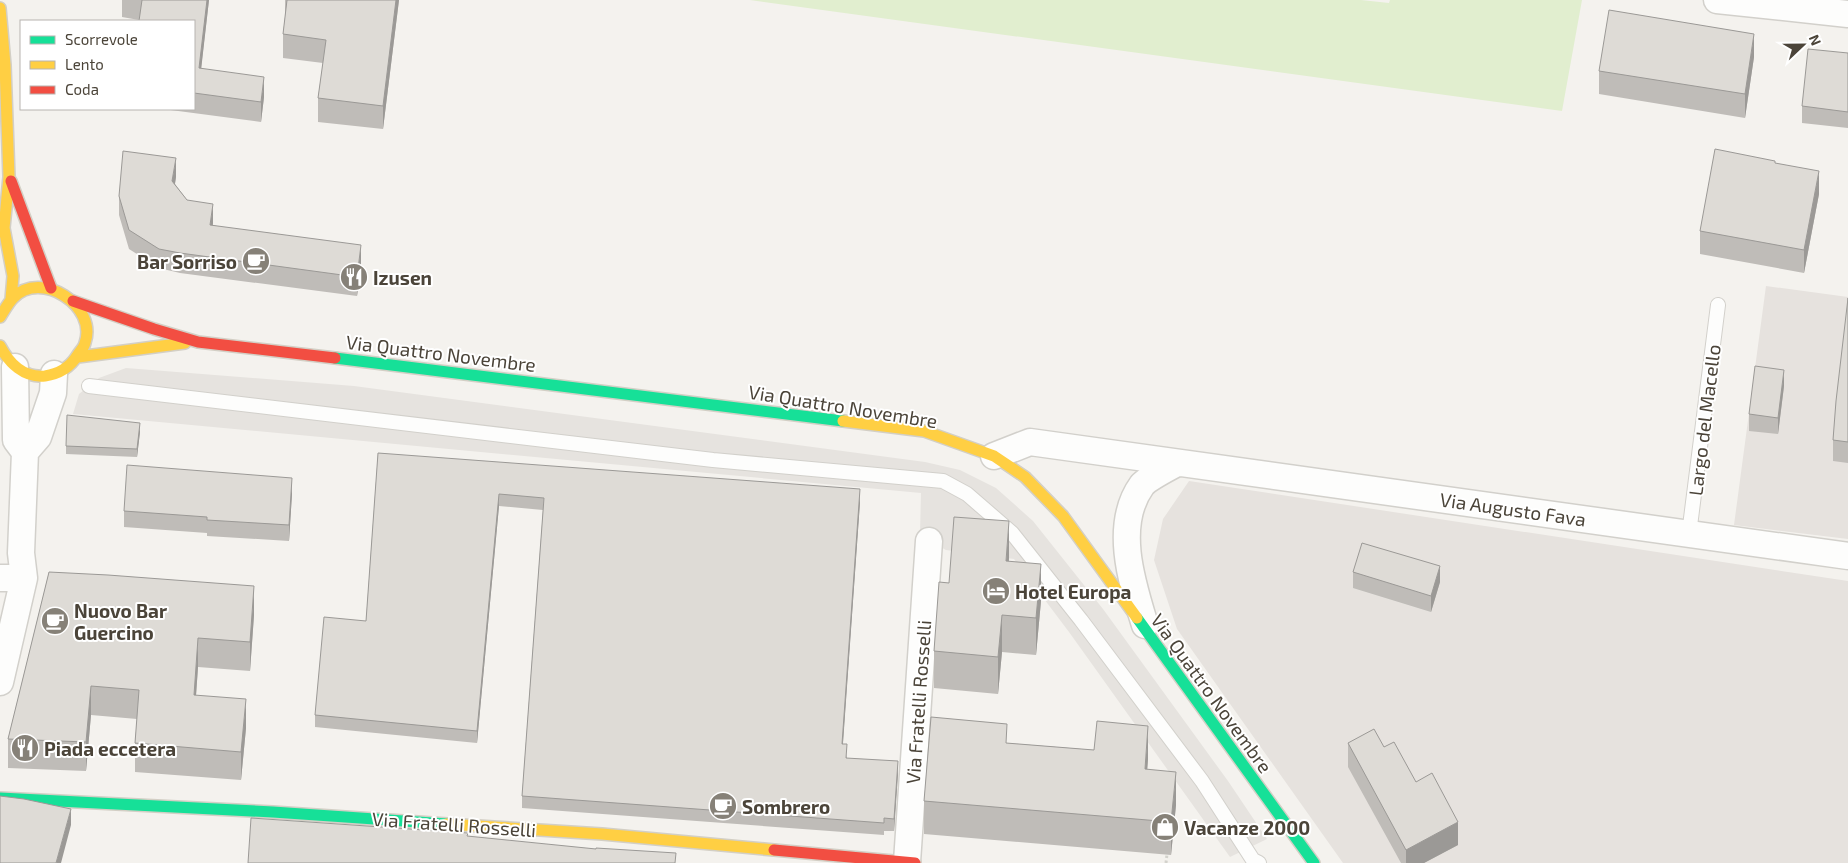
<svg xmlns="http://www.w3.org/2000/svg" width="1848" height="863" viewBox="0 0 1848 863" font-family="'Exo 2',sans-serif">
<style>
.industrial{fill:#e6e2de}
.green{fill:#e1eecf}
.parking{fill:#e6e3df}
.lines{fill:none;stroke-linecap:round;stroke-linejoin:round}
.lane-casing{stroke:#d2d0cb;stroke-width:16}
.street-casing{stroke:#d2d0cb;stroke-width:29}
.fast-casing{stroke:#d3cfc5;stroke-width:14}
.slow-casing{stroke:#d3cfc5;stroke-width:14}
.jam-casing{stroke:#d3cfc5;stroke-width:14}
.path{stroke:#d3d2cc;stroke-width:3;stroke-dasharray:2.5 2.5;stroke-linecap:butt}
.lane{stroke:#fdfdfc;stroke-width:14}
.street{stroke:#fdfdfc;stroke-width:26}
.fast{stroke:#16e098;stroke-width:11}
.slow{stroke:#ffcf43;stroke-width:11}
.jam{stroke:#f24e42;stroke-width:11}
.wall{fill:#bfbcb8}
.shaded-wall{fill:#9b9996}
.building{fill:#dedbd6;stroke:#9b9996}
.labels{text-anchor:middle;dominant-baseline:central;stroke-width:4;stroke-linejoin:round;paint-order:stroke}
.poi-label{font-size:19px;font-weight:bold;fill:#4b4439;stroke:#fff;text-anchor:start}
.street-label{font-size:19px;fill:#4b4439;stroke:#fff}
</style>
<rect width="100%" height="100%" fill="#f4f2ee"/>
<path class="industrial" d="M 1766,286 L 1848,297 L 1848,539 L 1734,525 Z
M 1189,481 L 1848,581 L 1848,863 L 1343,863 L 1177,629 L 1154,560 L 1163,519 Z"/>
<path class="green" d="M 750,0 L 1361,0 L 1389,3 L 1390,0 L 1582,0 L 1562,111 Z"/>
<path class="parking" d="M 126,368 L 354,386 L 925,462 L 960,470 L 996,488 L 1033,521 L 1103,609 L 1228,781 L 1267,839 L 1230,857 L 1069,632 L 1014,559 L 946,550 L 929,541 L 920,534 L 921,493 L 73,414 L 79,394 L 99,378 Z"/>
<g class="lines">
<defs>
<path id="lane" d="M 89,386 L 713,460 L 943,481 L 967,494 L 1012,533 L 1081,620 L 1202,781 L 1253,860 L 1259,863
M 1689,534 L 1718,305"/>
<path id="street" d="M 1717,0 L 1848,14
M 25,452 L 38,437 L 53,393 L 54,374
M 994,456 L 1030,442 L 1848,556
M 0,578 L 24,578
M 1145,625 C 1132,583 1113,525 1142,485 C 1148,478 1168,468 1177,463
M 0,682 L 24,578 L 21,553 L 25,452 L 16,440 L 15,367
M 907,862 L 929,541"/>
<path id="fast" d="M 335,358 L 843,421
M 1137,618 L 1314,863
M 0,798 L 273,812 L 447,824"/>
<path id="slow" d="M 0,8 L 5,65 L 9,177 L 4,228 L 13,276 L 11,299
M 0,317 C 4,311 8,303 13,298 C 41,269 98,306 85,343 C 84,348 79,352 77,356 C 70,367 58,374 45,376 C 24,378 9,363 0,346
M 78,357 L 185,343
M 843,421 L 924,431 L 994,456 L 1025,477 L 1063,516 L 1137,618
M 447,824 L 602,834 L 774,850"/>
<path id="jam" d="M 11,181 L 51,288
M 73,301 L 154,329 L 198,342 L 335,358
M 774,850 L 915,863"/>
</defs>
<use href="#lane" class="lane-casing"/>
<use href="#street" class="street-casing"/>
<use href="#fast" class="fast-casing"/>
<use href="#slow" class="slow-casing"/>
<use href="#jam" class="jam-casing"/>
<path class="path" d="M 1166,863 L 1167,854"/>
<use href="#lane" class="lane"/>
<use href="#street" class="street"/>
<use href="#fast" class="fast"/>
<use href="#slow" class="slow"/>
<use href="#jam" class="jam"/>
</g>
<path class="wall" d="M 122,0 L 209,0 L 201,68 L 264,97 L 261,122 L 163,109 L 194,109 L 194,21 L 139,20 L 122,17 Z
M 285,0 L 399,0 L 383,129 L 318,122 L 318,98 L 323,63 L 283,58 L 283,34 L 285,17 Z
M 1848,53 L 1848,128 L 1802,123 L 1802,106 Z
M 1754,57 L 1745,118 L 1599,94 L 1599,71 Z
M 1775,163 L 1819,194 L 1804,273 L 1700,254 L 1700,231 Z
M 176,177 L 175,184 L 187,200 L 213,223 L 213,225 L 361,264 L 357,296 L 180,273 L 159,268 L 129,249 L 119,215 L 119,196 Z
M 1848,298 L 1848,463 L 1833,461 L 1833,440 Z
M 1784,386 L 1778,434 L 1749,431 L 1749,414 Z
M 140,432 L 137,457 L 66,454 L 66,446 Z
M 378,453 L 860,502 L 843,744 L 847,758 L 898,773 L 894,831 L 884,831 L 884,835 L 522,808 L 522,796 L 543,510 L 499,506 L 477,743 L 315,727 L 315,715 L 366,621 Z
M 292,494 L 289,541 L 207,536 L 207,533 L 124,527 L 124,511 Z
M 1009,558 L 1009,561 L 1041,601 L 1036,655 L 1002,652 L 998,694 L 934,688 L 934,651 L 949,583 Z
M 49,572 L 254,615 L 250,671 L 198,667 L 196,695 L 246,728 L 241,780 L 135,772 L 135,743 L 137,719 L 91,715 L 86,771 L 8,768 L 8,739 Z
M 1353,572 L 1440,582 L 1431,612 L 1353,588 Z
M 1007,743 L 1094,750 L 1148,759 L 1147,769 L 1176,805 L 1171,855 L 924,834 L 924,801 Z
M 1348,743 L 1384,747 L 1416,782 L 1458,845 L 1424,863 L 1401,863 L 1348,767 Z"/>
<path class="shaded-wall" d="M 207,0 L 209,0 L 199,88 L 199,68 Z
M 396,0 L 399,0 L 383,129 L 383,106 Z
M 1754,34 L 1754,57 L 1745,118 L 1745,94 Z
M 264,77 L 264,97 L 261,122 L 261,102 Z
M 176,158 L 176,177 L 172,201 L 172,181 Z
M 1819,171 L 1819,194 L 1804,273 L 1804,250 Z
M 213,204 L 213,223 L 210,244 L 210,225 Z
M 361,245 L 361,264 L 357,296 L 357,277 Z
M 1784,370 L 1784,386 L 1778,434 L 1778,418 Z
M 140,423 L 140,432 L 137,457 L 137,449 Z
M 292,478 L 292,494 L 289,541 L 289,525 Z
M 860,489 L 860,502 L 842,756 L 842,744 Z
M 499,494 L 499,506 L 477,743 L 477,731 Z
M 1009,521 L 1009,558 L 1006,598 L 1006,561 Z
M 1041,564 L 1041,601 L 1036,655 L 1036,618 Z
M 1440,566 L 1440,582 L 1431,612 L 1431,596 Z
M 254,586 L 254,615 L 250,671 L 250,642 Z
M 1002,615 L 1002,652 L 998,694 L 998,657 Z
M 198,638 L 198,667 L 194,724 L 194,695 Z
M 91,686 L 91,715 L 86,771 L 86,742 Z
M 246,699 L 246,728 L 241,780 L 241,752 Z
M 1148,726 L 1148,759 L 1145,802 L 1145,769 Z
M 898,761 L 898,773 L 894,831 L 894,819 Z
M 1176,772 L 1176,805 L 1171,855 L 1171,822 Z
M 71,809 L 71,825 L 61,863 L 56,863 Z
M 1458,822 L 1458,845 L 1424,863 L 1406,863 L 1406,850 Z"/>
<path class="building" d="M 142,0 L 207,0 L 199,68 L 264,77 L 261,102 L 194,93 L 194,21 L 139,21 Z
M 287,0 L 396,0 L 383,106 L 318,98 L 326,40 L 283,34 Z
M 1609,10 L 1754,34 L 1745,94 L 1599,71 Z
M 1808,49 L 1848,53 L 1848,112 L 1802,106 Z
M 1715,149 L 1775,161 L 1775,163 L 1819,171 L 1804,250 L 1700,231 Z
M 123,151 L 176,158 L 172,181 L 187,200 L 213,204 L 210,225 L 361,245 L 357,277 L 180,253 L 159,249 L 129,230 L 119,196 Z
M 1848,298 L 1848,442 L 1833,440 L 1836,401 Z
M 1755,366 L 1784,370 L 1778,418 L 1749,414 Z
M 67,415 L 140,423 L 137,449 L 66,446 Z
M 378,453 L 860,489 L 842,744 L 847,744 L 846,758 L 898,761 L 894,819 L 884,818 L 884,823 L 522,796 L 544,498 L 499,494 L 477,731 L 315,715 L 324,617 L 366,621 Z
M 127,465 L 292,478 L 289,525 L 207,520 L 207,517 L 124,511 Z
M 954,517 L 1009,521 L 1006,561 L 1041,564 L 1036,618 L 1002,615 L 998,657 L 934,651 L 939,582 L 949,583 Z
M 1362,543 L 1440,566 L 1431,596 L 1353,572 Z
M 49,572 L 108,575 L 254,586 L 250,642 L 198,638 L 194,695 L 246,699 L 241,752 L 135,743 L 139,690 L 91,686 L 86,742 L 8,739 Z
M 931,717 L 1007,724 L 1006,743 L 1094,750 L 1097,721 L 1148,726 L 1145,769 L 1176,772 L 1171,822 L 924,801 Z
M 1374,729 L 1384,747 L 1394,742 L 1416,782 L 1432,773 L 1458,822 L 1406,850 L 1348,743 Z
M 0,796 L 24,799 L 71,809 L 56,863 L 0,863 Z
M 251,818 L 468,833 L 467,836 L 596,849 L 596,848 L 676,853 L 675,863 L 248,863 Z"/>
<defs>
<symbol id="cafe-disc" viewBox="-11 -11 22 22"><circle r="9.5" fill="#868178" stroke="#fff"/><path d="M-5.5-4.5H6V0H3Q3 3.5 0 3.5H-2.5Q-5.5 3.5-5.5 0ZM3-3.2v2h1.7v-2ZM-6 4.5H4V6H-6Z" fill="#fff"/></symbol>
<symbol id="restaurant-disc" viewBox="-11 -11 22 22"><circle r="9.5" fill="#868178" stroke="#fff"/><path d="M-5-6h1v4h1v-4h1v4h1v-4h1v5L-1.5 .5V6h-2V.5L-5-1ZM5-6V6H3V1.5H1.5Q1.5-4 5-6Z" fill="#fff"/></symbol>
<symbol id="hotel-disc" viewBox="-11 -11 22 22"><circle r="9.5" fill="#868178" stroke="#fff"/><path d="M-6-4.5h1.5V1H6V5H4.5V3h-9V5H-6ZM-4 0a1.8 1.8 0 1 1 3.6 0ZM.5 0V-2.5h3Q6-2.5 6 0Z" fill="#fff"/></symbol>
<symbol id="shop-disc" viewBox="-11 -11 22 22"><circle r="9.5" fill="#868178" stroke="#fff"/><path d="M-5-2.5h2.3a2.7 3.5 0 0 1 5.4 0H5L5.5 6h-11ZM-1.5-2.5h3a1.5 2.3 0 0 0-3 0Z" fill="#fff"/></symbol>
</defs>
<g fill-rule="evenodd">
<use href="#cafe-disc" x="240" y="245" width="32" height="32"/>
<use href="#restaurant-disc" x="338" y="261" width="32" height="32"/>
<use href="#hotel-disc" x="980" y="575" width="32" height="32"/>
<use href="#cafe-disc" x="39" y="605" width="32" height="32"/>
<use href="#restaurant-disc" x="9" y="732" width="32" height="32"/>
<use href="#cafe-disc" x="707" y="790" width="32" height="32"/>
<use href="#shop-disc" x="1149" y="811" width="32" height="32"/>
</g>
<g class="labels">
<g class="poi-label">
<text x="237" y="261" text-anchor="end">Bar Sorriso</text>
<text x="373" y="277">Izusen</text>
<text x="1015" y="591">Hotel Europa</text>
<text x="74" y="610">Nuovo Bar<tspan x="74" dy="22">Guercino</tspan></text>
<text x="44" y="748">Piada eccetera</text>
<text x="742" y="806">Sombrero</text>
<text x="1184" y="827">Vacanze 2000</text>
</g>
<g class="street-label">
<text transform="translate(441 353) rotate(7)">Via Quattro Novembre</text>
<text transform="translate(843 406) rotate(9)">Via Quattro Novembre</text>
<text transform="translate(1704 420) rotate(-83)">Largo del Macello</text>
<text transform="translate(1513 509) rotate(8)">Via Augusto Fava</text>
<text transform="translate(1212 693) rotate(54)">Via Quattro Novembre</text>
<text transform="translate(918 702) rotate(-86)">Via Fratelli Rosselli</text>
<text transform="translate(454 824) rotate(4)">Via Fratelli Rosselli</text>
</g>
</g>
<rect x="20" y="20" width="175" height="90" fill="#ffffff" stroke="#b7b4b0"/>
<rect x="30" y="36" width="25" height="8" fill="#16e098" stroke="#b7b4b0"/>
<text x="65" y="45" font-size="15" fill="#4b4439">Scorrevole</text>
<rect x="30" y="61" width="25" height="8" fill="#ffcf43" stroke="#b7b4b0"/>
<text x="65" y="70" font-size="15" fill="#4b4439">Lento</text>
<rect x="30" y="86" width="25" height="8" fill="#f24e42" stroke="#b7b4b0"/>
<text x="65" y="95" font-size="15" fill="#4b4439">Coda</text>
<g transform="translate(1803 45) rotate(68)" stroke="#ffffff" stroke-width="4" paint-order="stroke">
<path d="M0-4L9 19L0 12L-9 19Z" fill="#4b4439"/>
<text y="-8" font-size="14" font-weight="bold" text-anchor="middle" fill="#4b4439">N</text>
</g>
</svg>
